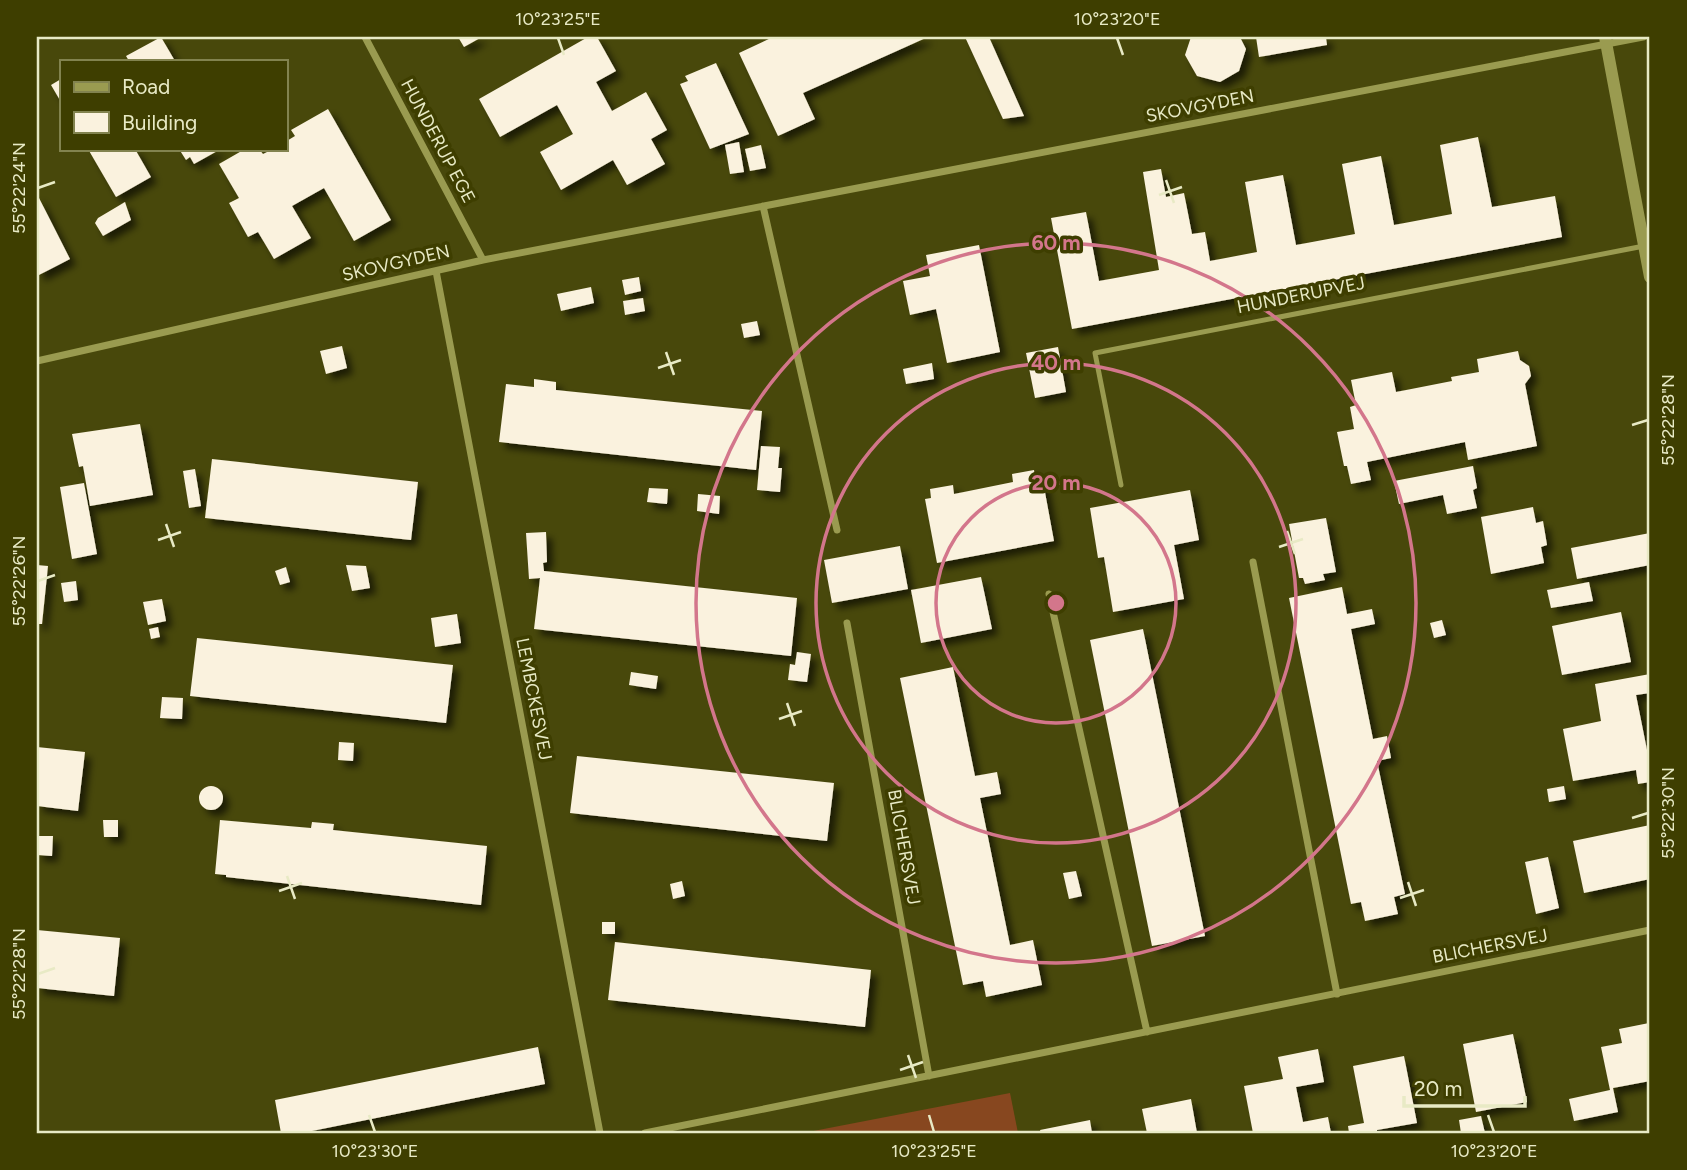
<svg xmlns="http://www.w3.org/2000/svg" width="1687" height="1170" viewBox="0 0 1687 1170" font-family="Figtree,sans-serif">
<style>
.green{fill:#87471f}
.building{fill:#faf2de;filter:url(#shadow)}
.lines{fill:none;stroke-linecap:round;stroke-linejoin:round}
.service{stroke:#9a9b50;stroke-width:5}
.minor{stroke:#9a9b50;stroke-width:7}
.tertiary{stroke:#9a9b50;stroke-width:12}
.ticks{fill:none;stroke:#e8eac5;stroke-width:2.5}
.ring{fill:none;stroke:#d3768b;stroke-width:3.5}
.labels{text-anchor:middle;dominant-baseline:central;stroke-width:7;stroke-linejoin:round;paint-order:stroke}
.street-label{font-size:18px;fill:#e8eac5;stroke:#3e3e00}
.centre{fill:#d3768b;stroke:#3e3e00;stroke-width:3.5}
.ring-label{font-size:21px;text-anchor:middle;font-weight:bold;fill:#d3768b;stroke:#3e3e00;stroke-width:7;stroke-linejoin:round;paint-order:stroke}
.neatline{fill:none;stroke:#e8eac5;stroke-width:2.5}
.ticks-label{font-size:18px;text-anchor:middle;fill:#e8eac5}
</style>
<defs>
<filter id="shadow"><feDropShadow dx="6" dy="6" stdDeviation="3.5" flood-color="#0009"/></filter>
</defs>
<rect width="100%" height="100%" fill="#48480b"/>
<path class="green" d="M 1010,1093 L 1018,1133 L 803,1133 Z"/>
<path class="building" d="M 161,37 L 175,61 L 129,61 L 126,56 Z
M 458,37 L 482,37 L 464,47 Z
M 588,37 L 597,37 L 616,71 L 596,82 L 612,111 L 646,92 L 667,130 L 651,139 L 665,164 L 627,185 L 613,160 L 561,190 L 540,152 L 573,134 L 557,105 L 500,137 L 479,99 Z
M 773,37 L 928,37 L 803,93 L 815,119 L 778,136 L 739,53 Z
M 965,37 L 989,37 L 1024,116 L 1003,119 Z
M 1191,37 L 1240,37 L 1246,49 L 1239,71 L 1220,82 L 1197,76 L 1185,55 Z
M 1256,37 L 1326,37 L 1327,45 L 1259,57 Z
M 716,63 L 749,134 L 710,149 L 680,84 L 688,81 L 685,76 Z
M 61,79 L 61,102 L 51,85 Z
M 328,109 L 391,220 L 354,241 L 324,188 L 292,206 L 311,238 L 274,259 L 258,232 L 248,237 L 229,203 L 239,198 L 219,164 L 245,149 L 259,149 L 263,154 L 273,149 L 285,149 L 285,142 L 295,136 L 291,130 Z
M 1478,137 L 1492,207 L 1555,196 L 1562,237 L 1072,329 L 1051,218 L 1086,212 L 1099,281 L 1159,270 L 1143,172 L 1161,169 L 1166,197 L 1184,193 L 1192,234 L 1205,232 L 1210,261 L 1257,252 L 1245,182 L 1283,175 L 1296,245 L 1355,234 L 1342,164 L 1381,156 L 1394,225 L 1452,214 L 1440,145 Z
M 739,142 L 744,172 L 730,174 L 725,145 Z
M 761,145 L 766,168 L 750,171 L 745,149 Z
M 88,149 L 135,149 L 151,177 L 116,197 Z
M 179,149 L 221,149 L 194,164 L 190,157 L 186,160 Z
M 37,194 L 70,259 L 39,275 L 37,270 Z
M 125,202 L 131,220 L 103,236 L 95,223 L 98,218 Z
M 979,245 L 1000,352 L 947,363 L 936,309 L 910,315 L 903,281 L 930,276 L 926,255 Z
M 639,277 L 641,291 L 625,295 L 622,280 Z
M 591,287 L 594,303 L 561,311 L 557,294 Z
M 643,298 L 645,311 L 625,315 L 623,301 Z
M 757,321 L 760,335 L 744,338 L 741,324 Z
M 342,346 L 347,368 L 326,374 L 320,351 Z
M 1058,347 L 1066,392 L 1035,398 L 1026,353 Z
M 1518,351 L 1520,360 L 1529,366 L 1531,376 L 1525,384 L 1537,446 L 1468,460 L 1465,442 L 1367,462 L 1371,480 L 1351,484 L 1347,466 L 1344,466 L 1337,432 L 1354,429 L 1350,407 L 1356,405 L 1351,380 L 1392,372 L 1396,392 L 1452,381 L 1451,377 L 1479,372 L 1477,359 Z
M 932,363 L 934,379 L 906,384 L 903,369 Z
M 534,379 L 556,382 L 556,390 L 762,411 L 756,470 L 499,442 L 506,384 L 534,387 Z
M 140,424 L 153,495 L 90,506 L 83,466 L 79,467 L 72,434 Z
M 761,446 L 780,447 L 778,468 L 782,468 L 780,492 L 757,490 Z
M 212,459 L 418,482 L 411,540 L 205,518 Z
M 1473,466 L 1477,488 L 1473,490 L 1477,508 L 1447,514 L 1443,495 L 1399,504 L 1394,481 Z
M 195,469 L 201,506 L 189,508 L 183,471 Z
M 1034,470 L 1035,478 L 1042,476 L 1054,541 L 937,563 L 925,499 L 931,498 L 930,489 L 953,485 L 954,494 L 1013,482 L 1012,474 Z
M 84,483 L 97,554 L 72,559 L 60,487 Z
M 649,488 L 668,489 L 667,504 L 647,502 Z
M 1190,490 L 1199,540 L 1174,545 L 1184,599 L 1113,612 L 1104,557 L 1098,558 L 1090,508 Z
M 698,494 L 720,496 L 719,514 L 697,511 Z
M 1533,507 L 1536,523 L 1543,521 L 1547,545 L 1541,547 L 1544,563 L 1491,574 L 1481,517 Z
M 1326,518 L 1336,572 L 1323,574 L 1325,580 L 1305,584 L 1303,578 L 1299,578 L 1289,524 Z
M 546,532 L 547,562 L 543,563 L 544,571 L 797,598 L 791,656 L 534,629 L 540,578 L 529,579 L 526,533 Z
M 1650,533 L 1650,565 L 1577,579 L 1571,548 Z
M 900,546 L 908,589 L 832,603 L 824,560 Z
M 37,565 L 48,566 L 42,624 L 37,624 Z
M 346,565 L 366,566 L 370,588 L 352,591 Z
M 286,567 L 290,582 L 280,585 L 275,571 Z
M 981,577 L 992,629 L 921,643 L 911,590 Z
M 76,581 L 78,600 L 64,602 L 61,583 Z
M 1589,582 L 1593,601 L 1551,608 L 1547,590 Z
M 1342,587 L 1347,614 L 1372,609 L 1375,624 L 1351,629 L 1373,739 L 1387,736 L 1391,758 L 1377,761 L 1405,894 L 1394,897 L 1398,914 L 1365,921 L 1361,902 L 1351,904 L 1289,598 Z
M 162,599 L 166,621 L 148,625 L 143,602 Z
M 1621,612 L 1631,662 L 1562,675 L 1552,626 Z
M 457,614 L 461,643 L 435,647 L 431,618 Z
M 1442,620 L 1446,635 L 1434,638 L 1430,623 Z
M 158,627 L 160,637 L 151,639 L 149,629 Z
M 1143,629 L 1205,936 L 1152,946 L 1090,640 Z
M 197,638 L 453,665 L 446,723 L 190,696 Z
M 797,652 L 811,654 L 807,682 L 788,680 L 790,664 L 795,665 Z
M 953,667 L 975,776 L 997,772 L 1001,794 L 980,798 L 1010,945 L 1033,940 L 1042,985 L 986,997 L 983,981 L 963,985 L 900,678 Z
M 631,672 L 658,676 L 656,689 L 629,685 Z
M 1650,674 L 1650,693 L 1636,695 L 1650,765 L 1650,782 L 1638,784 L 1636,770 L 1573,781 L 1563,729 L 1601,721 L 1595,684 Z
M 162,697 L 183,698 L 182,719 L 160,718 Z
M 339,742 L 354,743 L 353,761 L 338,760 Z
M 37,747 L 85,752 L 78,811 L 37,806 Z
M 577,756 L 834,783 L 827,841 L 570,813 Z
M199 798a12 12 0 1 1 24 0a12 12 0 1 1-24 0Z
M 1564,786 L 1566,799 L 1549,802 L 1547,789 Z
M 103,820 L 118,820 L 118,837 L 104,837 Z
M 220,820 L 311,828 L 312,822 L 334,824 L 333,830 L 487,846 L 481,905 L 226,877 L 226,875 L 215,874 Z
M 1650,825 L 1650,879 L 1584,893 L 1573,841 Z
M 37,836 L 53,836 L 52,856 L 37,855 Z
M 1548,857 L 1559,908 L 1536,914 L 1525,862 Z
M 1076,871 L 1082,896 L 1069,899 L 1063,873 Z
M 682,881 L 685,896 L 673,899 L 670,884 Z
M 602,922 L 615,922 L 615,934 L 602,934 Z
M 37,930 L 120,938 L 114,996 L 37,988 Z
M 615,942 L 871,970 L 865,1027 L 608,1000 Z
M 1649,1023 L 1650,1081 L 1613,1088 L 1618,1112 L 1574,1121 L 1569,1099 L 1610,1090 L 1601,1047 L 1622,1043 L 1619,1029 Z
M 1513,1034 L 1527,1102 L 1476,1112 L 1463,1044 Z
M 538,1047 L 545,1084 L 302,1133 L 281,1133 L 275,1100 Z
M 1318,1049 L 1324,1082 L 1296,1087 L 1303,1122 L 1328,1117 L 1331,1133 L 1253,1133 L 1244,1086 L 1283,1079 L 1278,1057 Z
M 1404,1056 L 1417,1123 L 1377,1130 L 1377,1133 L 1349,1133 L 1348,1126 L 1364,1123 L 1353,1066 Z
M 1191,1099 L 1197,1133 L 1147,1133 L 1142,1109 Z
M 1481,1116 L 1485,1133 L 1461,1133 L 1459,1120 Z
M 1090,1120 L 1092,1133 L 1041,1133 L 1040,1130 Z"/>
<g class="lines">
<path class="service" d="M 1121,485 L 1095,353 L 1644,246"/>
<path class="minor" d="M 365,37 L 483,260
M 763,206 L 837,530
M 436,271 L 600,1133
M 37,361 L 483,260 L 1643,37
M 1253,562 L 1337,994
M 1049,594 L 1147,1032
M 847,623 L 929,1076
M 645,1133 L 1650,930"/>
<path class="tertiary" d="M 1605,37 L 1650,277"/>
</g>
<path class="ticks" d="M 558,38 L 564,55M 1117,38 L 1123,55M 1166,180 L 1174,203M 38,188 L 55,182M 1159,195 L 1182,187M 666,352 L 674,375M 658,368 L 681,360M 1632,425 L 1648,420M 166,524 L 174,547M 1287,531 L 1295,554M 158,540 L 181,532M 1279,547 L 1303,539M 38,581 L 55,575M 787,703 L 795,726M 779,719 L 802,711M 1632,818 L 1648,813M 287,876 L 295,899M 1408,882 L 1416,906M 279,891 L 302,883M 1400,898 L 1424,890M 38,974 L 55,968M 908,1055 L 916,1078M 900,1070 L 923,1062M 369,1115 L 375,1132M 929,1115 L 934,1132M 1488,1115 L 1494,1132"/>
<g class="ring">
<circle cx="1056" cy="603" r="120"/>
<circle cx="1056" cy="603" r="240"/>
<circle cx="1056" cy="603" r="360"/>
</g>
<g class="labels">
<g class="street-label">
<text transform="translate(1200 106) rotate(-11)">SKOVGYDEN</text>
<text transform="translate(438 141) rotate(62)">HUNDERUP EGE</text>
<text transform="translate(396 263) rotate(-13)">SKOVGYDEN</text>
<text transform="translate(1301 295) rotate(-11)">HUNDERUPVEJ</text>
<text transform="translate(534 699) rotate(79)">LEMBCKESVEJ</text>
<text transform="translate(904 847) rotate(80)">BLICHERSVEJ</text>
<text transform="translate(1490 946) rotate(-11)">BLICHERSVEJ</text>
</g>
</g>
<circle cx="1056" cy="603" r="10" class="centre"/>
<g class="ring-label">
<text x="1056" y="250">60 m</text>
<text x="1056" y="370">40 m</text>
<text x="1056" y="490">20 m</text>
</g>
<rect width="1687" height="1170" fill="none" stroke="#3e3e00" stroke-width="77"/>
<rect x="60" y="60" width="228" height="91" fill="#3e3e00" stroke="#82834f" stroke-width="2"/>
<rect x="74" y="82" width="35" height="10" fill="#9a9b50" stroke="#82834f" stroke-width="2"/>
<text x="122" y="94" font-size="21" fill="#e8eac5">Road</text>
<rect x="74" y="112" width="35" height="21" fill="#faf2de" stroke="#82834f" stroke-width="2"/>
<text x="122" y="130" font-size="21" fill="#e8eac5">Building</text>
<path d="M1404 1096v10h121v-10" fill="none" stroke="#e8eac5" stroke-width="3.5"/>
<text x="1414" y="1096" font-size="21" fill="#e8eac5" stroke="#3e3e00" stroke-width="5" paint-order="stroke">20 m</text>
<rect x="38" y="38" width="1610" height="1094" class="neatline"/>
<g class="ticks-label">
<text x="558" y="25">10°23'25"E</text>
<text x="1117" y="25">10°23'20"E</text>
<text transform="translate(19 188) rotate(-90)" y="6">55°22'24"N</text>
<text transform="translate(1668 420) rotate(-90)" y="6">55°22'28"N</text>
<text transform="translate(19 581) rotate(-90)" y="6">55°22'26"N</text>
<text transform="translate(1668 813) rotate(-90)" y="6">55°22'30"N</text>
<text transform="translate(19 974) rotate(-90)" y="6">55°22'28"N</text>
<text x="375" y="1157">10°23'30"E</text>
<text x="934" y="1157">10°23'25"E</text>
<text x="1494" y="1157">10°23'20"E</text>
</g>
</svg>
